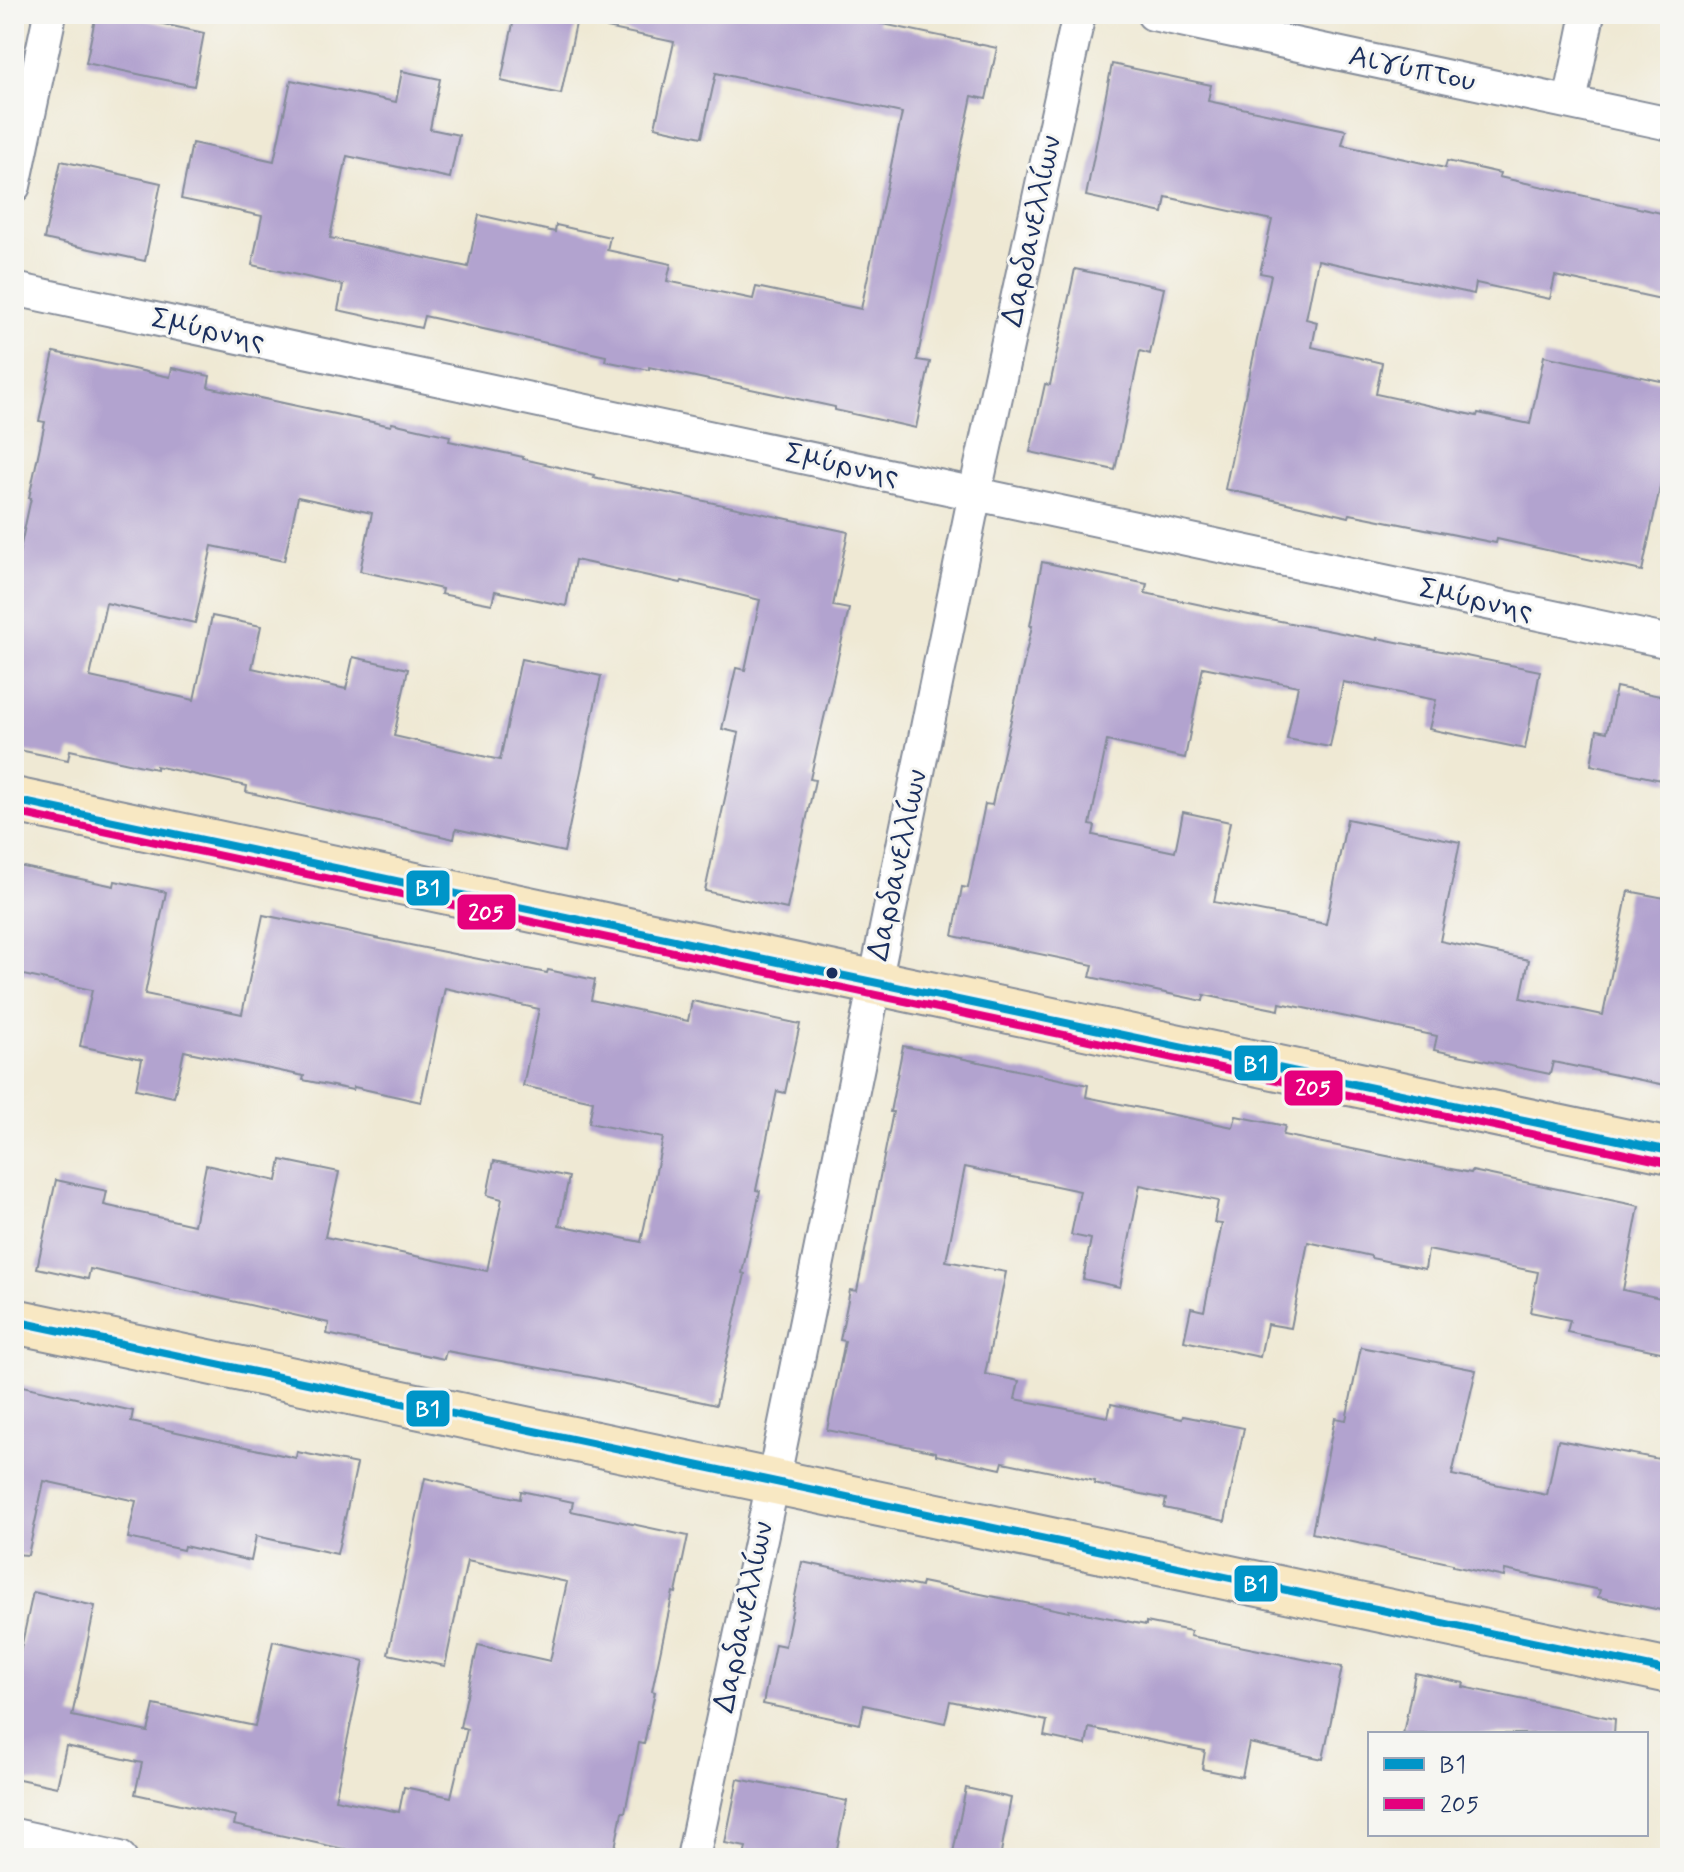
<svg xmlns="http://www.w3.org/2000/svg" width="1684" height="1872" viewBox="0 0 1684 1872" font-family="Mynerve,sans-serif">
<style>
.building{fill:#b2a3cf}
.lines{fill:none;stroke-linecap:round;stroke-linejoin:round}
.street-casing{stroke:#858c99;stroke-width:36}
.secondary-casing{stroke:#858c99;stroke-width:48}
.street{stroke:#fff;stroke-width:32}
.secondary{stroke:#f8e8c3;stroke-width:44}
.bus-1-casing{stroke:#f6f6f2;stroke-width:14}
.bus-2-casing{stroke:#f6f6f2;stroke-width:14}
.bus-1{stroke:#0095c8;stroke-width:8}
.bus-2{stroke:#e5007d;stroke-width:8}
.bus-dot{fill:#1b2f5e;stroke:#f6f6f2;stroke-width:3}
.labels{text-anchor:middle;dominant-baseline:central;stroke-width:6;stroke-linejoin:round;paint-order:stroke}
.street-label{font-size:30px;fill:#1b2f5e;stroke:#f6f6f2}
.line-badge{stroke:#f6f6f2;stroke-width:3}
.badge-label{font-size:22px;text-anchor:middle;font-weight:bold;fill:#fff}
</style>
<rect width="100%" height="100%" fill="#f6f6f2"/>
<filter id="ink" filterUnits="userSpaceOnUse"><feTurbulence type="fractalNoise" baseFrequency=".0125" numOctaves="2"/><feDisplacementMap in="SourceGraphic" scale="16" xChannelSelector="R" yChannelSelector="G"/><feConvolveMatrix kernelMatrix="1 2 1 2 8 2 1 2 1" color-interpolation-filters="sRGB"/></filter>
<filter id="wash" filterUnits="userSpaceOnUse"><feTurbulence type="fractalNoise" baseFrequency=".006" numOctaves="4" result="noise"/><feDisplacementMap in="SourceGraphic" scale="32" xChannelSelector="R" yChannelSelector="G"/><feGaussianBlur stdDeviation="1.8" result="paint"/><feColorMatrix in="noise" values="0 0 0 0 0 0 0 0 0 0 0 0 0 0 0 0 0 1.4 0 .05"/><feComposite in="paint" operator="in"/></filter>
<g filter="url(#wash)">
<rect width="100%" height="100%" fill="#efe9d4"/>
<g id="blocks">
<path class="building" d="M 96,14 L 118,14 L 204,33 L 194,86 L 86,63 Z
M 515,14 L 578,14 L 561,94 L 501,81 Z
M 608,14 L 862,14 L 879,18 L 878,23 L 997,48 L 986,99 L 972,96 L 917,360 L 930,362 L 916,428 L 835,410 L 835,407 L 649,367 L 649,370 L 605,361 L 606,356 L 424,316 L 421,328 L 338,310 L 343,285 L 252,265 L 262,216 L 181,199 L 192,143 L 274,161 L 291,80 L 396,102 L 402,71 L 440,79 L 430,129 L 459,135 L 450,178 L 347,156 L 330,238 L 468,267 L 479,215 L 555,232 L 556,225 L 610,237 L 607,250 L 671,264 L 667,281 L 753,299 L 756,287 L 861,309 L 902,113 L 716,73 L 702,137 L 655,127 L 674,42 L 607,28 Z
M 1112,64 L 1211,85 L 1208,101 L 1346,130 L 1342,145 L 1445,168 L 1447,161 L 1500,173 L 1499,177 L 1670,215 L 1670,301 L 1555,276 L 1550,299 L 1476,283 L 1474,294 L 1318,260 L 1306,319 L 1317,322 L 1312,347 L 1382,363 L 1376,394 L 1477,416 L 1478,413 L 1530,424 L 1544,356 L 1670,383 L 1670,441 L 1642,571 L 1497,539 L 1496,543 L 1350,514 L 1349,517 L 1225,489 L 1271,275 L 1260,273 L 1272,220 L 1166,197 L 1163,213 L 1086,196 Z
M 61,161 L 161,183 L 145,261 L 44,239 Z
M 1075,269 L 1164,288 L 1150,354 L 1140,351 L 1115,470 L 1030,452 L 1045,384 L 1050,385 Z
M 54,352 L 170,377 L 172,368 L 210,376 L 208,387 L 391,426 L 392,423 L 450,436 L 449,441 L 523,457 L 523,459 L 594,475 L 593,477 L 848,532 L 833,606 L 849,609 L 810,779 L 815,780 L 787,909 L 705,891 L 739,733 L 722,729 L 736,668 L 745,670 L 760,600 L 682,581 L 681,583 L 575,560 L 566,606 L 495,591 L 492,604 L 441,594 L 442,589 L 360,571 L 372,513 L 298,497 L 284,561 L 212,546 L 195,623 L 106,603 L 90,677 L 194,700 L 212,616 L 261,626 L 252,668 L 346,689 L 353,657 L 408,669 L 394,736 L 500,760 L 521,659 L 601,676 L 564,852 L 456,829 L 454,839 L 246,792 L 247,786 L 156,766 L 156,769 L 70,750 L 68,760 L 14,749 L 14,577 L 31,498 L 29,498 L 45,422 L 39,421 Z
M 1042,562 L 1147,584 L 1145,593 L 1249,615 L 1377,640 L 1377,638 L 1540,671 L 1525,749 L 1429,729 L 1436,700 L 1343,682 L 1330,747 L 1287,739 L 1298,686 L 1203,667 L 1185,758 L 1107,741 L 1090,825 L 1095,826 L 1093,835 L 1175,852 L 1183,812 L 1230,822 L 1214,902 L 1326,924 L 1347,819 L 1460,842 L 1440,941 L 1529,960 L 1521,998 L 1603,1015 L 1628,891 L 1670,899 L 1670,1086 L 1553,1062 L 1550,1074 L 1434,1050 L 1437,1036 L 1280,1003 L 1279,1010 L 1204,995 L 1203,1001 L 1090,977 L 1093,965 L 953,936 L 962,887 L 968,888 L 985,804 L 992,805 L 1032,626 L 1030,626 Z
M 1616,687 L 1670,698 L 1670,782 L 1591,765 L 1597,730 L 1607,732 Z
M 14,865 L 114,886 L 115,881 L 166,892 L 145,994 L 242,1014 L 263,915 L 547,973 L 548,970 L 595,980 L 591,1000 L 688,1021 L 692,1001 L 800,1024 L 785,1093 L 777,1091 L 756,1190 L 760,1191 L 742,1273 L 745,1274 L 716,1405 L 590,1377 L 446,1351 L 444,1359 L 327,1334 L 329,1323 L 90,1269 L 88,1279 L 37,1268 L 56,1180 L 107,1191 L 104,1205 L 194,1225 L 206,1165 L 277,1181 L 281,1160 L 339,1172 L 325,1237 L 487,1271 L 502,1199 L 487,1195 L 494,1161 L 569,1177 L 559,1225 L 641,1242 L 663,1138 L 589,1123 L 593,1101 L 523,1086 L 539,1009 L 445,988 L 421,1102 L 354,1087 L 353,1090 L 303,1080 L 304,1076 L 184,1051 L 174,1097 L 136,1089 L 142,1059 L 80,1046 L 92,990 L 14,973 Z
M 903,1046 L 1088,1085 L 1086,1097 L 1233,1127 L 1236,1116 L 1285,1126 L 1283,1135 L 1471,1173 L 1472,1171 L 1639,1206 L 1623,1290 L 1670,1300 L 1670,1354 L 1567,1332 L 1570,1320 L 1530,1312 L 1538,1272 L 1428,1250 L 1425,1269 L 1371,1258 L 1371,1256 L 1308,1242 L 1291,1328 L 1267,1324 L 1260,1357 L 1184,1341 L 1191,1308 L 1204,1311 L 1222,1224 L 1214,1223 L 1218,1201 L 1140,1185 L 1120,1287 L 1083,1279 L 1091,1239 L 1071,1235 L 1080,1191 L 965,1167 L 946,1261 L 1006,1272 L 985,1374 L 1019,1381 L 1015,1399 L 1108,1417 L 1111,1404 L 1182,1419 L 1183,1416 L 1244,1428 L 1225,1521 L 1164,1508 L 1166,1499 L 1094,1484 L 1095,1481 L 1003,1462 L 1001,1469 L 936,1455 L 936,1452 L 827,1430 L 845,1341 L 840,1340 L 850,1290 L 857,1291 L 893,1112 L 890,1112 Z
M 1361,1347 L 1476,1370 L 1452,1475 L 1547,1495 L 1558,1440 L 1670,1461 L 1670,1612 L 1598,1597 L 1600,1590 L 1505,1570 L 1504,1577 L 1453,1566 L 1453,1564 L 1312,1533 L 1335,1418 L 1346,1420 Z
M 14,1384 L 133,1411 L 131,1422 L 296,1458 L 297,1452 L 357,1464 L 337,1554 L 256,1536 L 251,1561 L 184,1546 L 183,1550 L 128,1538 L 136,1501 L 44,1481 L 28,1555 L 14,1554 Z
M 425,1478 L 520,1499 L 521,1491 L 573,1502 L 571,1511 L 688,1536 L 676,1593 L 673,1592 L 652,1691 L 655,1692 L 644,1744 L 639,1743 L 625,1812 L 622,1812 L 613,1858 L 385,1858 L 234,1825 L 236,1816 L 135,1794 L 142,1763 L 66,1746 L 57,1787 L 14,1778 L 14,1681 L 33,1592 L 95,1606 L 72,1716 L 148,1732 L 154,1705 L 255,1726 L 273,1641 L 364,1661 L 335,1799 L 399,1812 L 404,1787 L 451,1797 L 467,1729 L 460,1727 L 478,1645 L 550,1661 L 567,1582 L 467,1561 L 445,1666 L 388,1654 Z
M 802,1562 L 921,1587 L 922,1582 L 1069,1612 L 1069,1610 L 1146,1625 L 1146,1622 L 1191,1631 L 1190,1636 L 1342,1667 L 1323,1759 L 1249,1743 L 1242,1777 L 1202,1769 L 1205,1751 L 1089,1728 L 1086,1745 L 1044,1736 L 1047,1721 L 950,1701 L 945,1723 L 864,1705 L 860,1724 L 763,1704 L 775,1644 L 785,1646 Z
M 1415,1673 L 1464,1683 L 1463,1687 L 1615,1719 L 1614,1734 L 1403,1734 Z
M 738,1779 L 847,1801 L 835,1858 L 744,1858 L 746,1847 L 725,1843 Z
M 966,1788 L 1011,1798 L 1000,1858 L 952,1858 Z"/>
</g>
</g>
<g filter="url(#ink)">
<use href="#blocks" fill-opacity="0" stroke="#858c99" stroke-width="2"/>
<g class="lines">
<defs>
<path id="street" d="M 1153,14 L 1670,124
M 1570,102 L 1588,14
M 14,186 L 50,14
M 14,289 L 1670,642
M 14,1835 L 120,1858
M 693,1858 L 773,1482 L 975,493 L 1079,14"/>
<path id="secondary" d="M 14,800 L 1670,1151
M 14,1321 L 1670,1671"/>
</defs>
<use href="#street" class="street-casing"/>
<use href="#secondary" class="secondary-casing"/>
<use href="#street" class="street"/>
<use href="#secondary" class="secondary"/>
<defs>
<path id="bus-1" d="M 14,800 L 1670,1151
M 14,1321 L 1670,1671"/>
<path id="bus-2" d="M 14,812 L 1668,1163"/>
</defs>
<use href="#bus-1" class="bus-1-casing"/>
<use href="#bus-2" class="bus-2-casing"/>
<use href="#bus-1" class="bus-1"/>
<use href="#bus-2" class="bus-2"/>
</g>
</g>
<circle class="bus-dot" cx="832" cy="973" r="7"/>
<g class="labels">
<g class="street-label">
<text transform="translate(1412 69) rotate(12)">Αιγύπτου</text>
<text transform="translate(1032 231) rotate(-78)">Δαρδανελλίων</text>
<text transform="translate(208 330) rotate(12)">Σμύρνης</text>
<text transform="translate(842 465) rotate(12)">Σμύρνης</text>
<text transform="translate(1476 600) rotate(12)">Σμύρνης</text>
<text transform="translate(898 865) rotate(-78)">Δαρδανελλίων</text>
<text transform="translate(744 1617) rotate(-78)">Δαρδανελλίων</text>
</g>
</g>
<g class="line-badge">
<rect x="405" y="869" width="46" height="38" rx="8" fill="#0095c8"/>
<rect x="456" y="893" width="61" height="38" rx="8" fill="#e5007d"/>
<rect x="1233" y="1044" width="46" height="38" rx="8" fill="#0095c8"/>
<rect x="1283" y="1069" width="61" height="38" rx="8" fill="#e5007d"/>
<rect x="405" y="1389" width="46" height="39" rx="8" fill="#0095c8"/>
<rect x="1233" y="1564" width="46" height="39" rx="8" fill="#0095c8"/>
</g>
<g class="badge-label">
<text x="428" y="895">Β1</text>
<text x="486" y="920">205</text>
<text x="1256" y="1071">Β1</text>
<text x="1313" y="1095">205</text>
<text x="428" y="1416">Β1</text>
<text x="1256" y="1591">Β1</text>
</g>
<rect width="1684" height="1872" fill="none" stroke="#f6f6f2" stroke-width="48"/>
<rect x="1368" y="1732" width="280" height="104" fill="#f6f6f2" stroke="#9ea6b7" stroke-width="2"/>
<rect x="1384" y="1758" width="40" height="12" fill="#0095c8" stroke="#9ea6b7" stroke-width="2"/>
<text x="1440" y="1772" font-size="24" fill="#1b2f5e">Β1</text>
<rect x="1384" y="1798" width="40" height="12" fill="#e5007d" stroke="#9ea6b7" stroke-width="2"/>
<text x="1440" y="1812" font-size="24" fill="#1b2f5e">205</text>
</svg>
